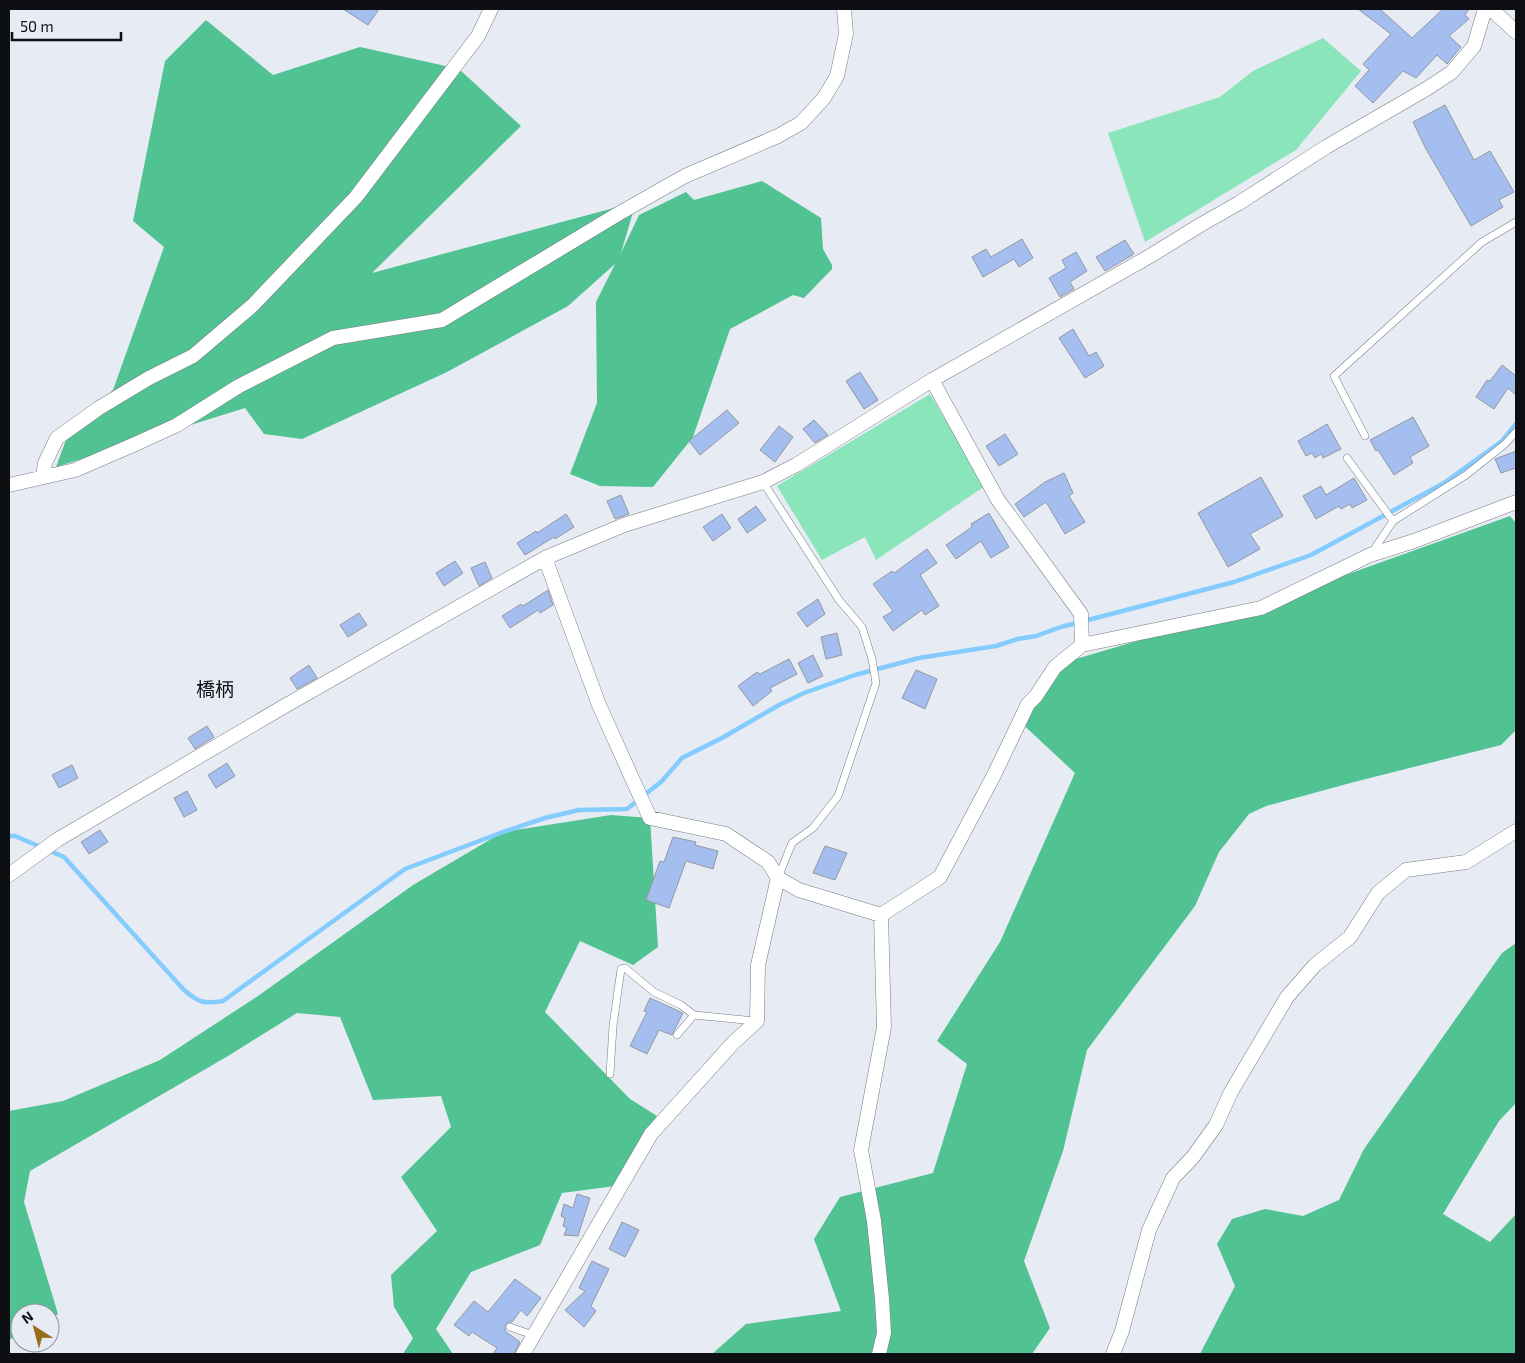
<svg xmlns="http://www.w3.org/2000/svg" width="1525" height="1363" viewBox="0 0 1525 1363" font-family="'Exo 2','Noto Sans JP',sans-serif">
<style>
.green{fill:#8be5ba}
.forest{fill:#51c291}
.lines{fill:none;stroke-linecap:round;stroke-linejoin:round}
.stream{stroke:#84cbfe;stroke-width:4.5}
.building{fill:#a4beef;stroke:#94989f}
.lane-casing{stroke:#787c83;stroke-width:8}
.street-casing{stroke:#787c83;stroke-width:15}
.lane{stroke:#fff;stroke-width:7}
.street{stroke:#fff;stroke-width:14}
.labels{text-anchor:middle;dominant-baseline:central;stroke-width:5;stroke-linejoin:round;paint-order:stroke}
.neighbourhood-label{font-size:19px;fill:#0e0f12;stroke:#e7ebf4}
</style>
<rect width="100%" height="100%" fill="#e7ebf4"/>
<path class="green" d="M 1323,38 L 1361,71 L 1296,150 L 1145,242 L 1108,133 L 1220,97 L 1253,71 Z
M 930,394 L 985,486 L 876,560 L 865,537 L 822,560 L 777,486 Z"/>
<path class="forest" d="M 206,20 L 273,75 L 360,47 L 459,69 L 521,126 L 372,273 L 636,202 L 621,253 L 639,215 L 686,192 L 694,200 L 762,181 L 821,218 L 823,249 L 832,265 L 832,269 L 804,298 L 793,295 L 730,329 L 693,437 L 653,487 L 600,486 L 570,474 L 597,403 L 596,302 L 615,264 L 568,306 L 447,372 L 302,439 L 264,434 L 245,408 L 56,467 L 70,429 L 113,390 L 164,247 L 133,221 L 165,61 Z
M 1510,516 L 1516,523 L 1516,730 L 1501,745 L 1354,782 L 1266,806 L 1249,814 L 1219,852 L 1195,906 L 1087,1050 L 1063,1151 L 1024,1261 L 1050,1328 L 1032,1354 L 712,1354 L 746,1324 L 841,1311 L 814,1239 L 840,1197 L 933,1173 L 967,1064 L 937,1041 L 1000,942 L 1075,773 L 1016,718 L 1069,661 L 1273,601 Z
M 611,815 L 650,818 L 658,947 L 633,965 L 580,941 L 545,1012 L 630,1099 L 657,1116 L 615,1186 L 562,1193 L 540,1245 L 471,1272 L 436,1329 L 453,1354 L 403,1354 L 413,1338 L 394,1307 L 391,1275 L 437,1231 L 401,1177 L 451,1127 L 441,1096 L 373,1100 L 340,1017 L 297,1013 L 228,1056 L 30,1171 L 24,1202 L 58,1314 L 50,1319 L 50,1313 L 20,1313 L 20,1334 L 9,1340 L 9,1111 L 63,1101 L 160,1060 L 258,996 L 413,885 L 503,832 Z
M 1516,943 L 1516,1103 L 1499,1121 L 1443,1214 L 1490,1242 L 1516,1214 L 1516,1354 L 1200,1354 L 1235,1286 L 1217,1244 L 1232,1219 L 1265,1209 L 1303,1216 L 1339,1200 L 1364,1149 L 1502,953 Z"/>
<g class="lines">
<path class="stream" d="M 9,836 L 15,836 L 64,857 L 184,990 C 199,1003 204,1004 223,1001 L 405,869 L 503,832 L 545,818 L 579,810 L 627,809 L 662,781 L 682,758 L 722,738 L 779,705 L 804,693 L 855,675 L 919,658 L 996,646 L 1018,639 L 1036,636 L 1061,627 L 1234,582 L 1311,555 L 1444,483 L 1502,441 L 1516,424"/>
</g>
<path class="building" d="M 343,9 L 379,9 L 368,25 Z
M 1358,9 L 1380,9 L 1412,38 L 1443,9 L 1469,9 L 1465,15 L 1469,19 L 1449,36 L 1461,47 L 1447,64 L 1437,55 L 1416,78 L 1403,71 L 1373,103 L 1355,86 L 1369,70 L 1363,64 L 1391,34 Z
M 1445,105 L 1474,160 L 1490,151 L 1514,192 L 1499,200 L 1503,207 L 1471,226 L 1426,149 L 1413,122 Z
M 1022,239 L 1033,258 L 1019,267 L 1014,259 L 983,277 L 972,257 L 986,249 L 991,257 Z
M 1125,240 L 1134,254 L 1105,271 L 1096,257 Z
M 1076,252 L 1087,271 L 1070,282 L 1074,289 L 1060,297 L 1049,278 L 1066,268 L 1062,260 Z
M 1073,329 L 1089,356 L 1096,352 L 1104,366 L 1085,378 L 1059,338 Z
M 1502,365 L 1516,376 L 1516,395 L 1508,388 L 1494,409 L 1476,397 L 1487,380 L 1490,381 Z
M 860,372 L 878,400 L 864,409 L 846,381 Z
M 727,410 L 739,423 L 700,455 L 689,441 Z
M 1413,417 L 1429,446 L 1410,457 L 1413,463 L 1394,475 L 1378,450 L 1376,451 L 1370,440 Z
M 814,420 L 828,435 L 815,443 L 803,429 Z
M 1327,424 L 1341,449 L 1323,458 L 1321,454 L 1315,458 L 1312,453 L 1306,456 L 1298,441 Z
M 779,426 L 793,437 L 775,462 L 760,450 Z
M 1005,434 L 1018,454 L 999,466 L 986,446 Z
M 1516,451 L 1516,468 L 1501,473 L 1495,459 Z
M 1064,473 L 1073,493 L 1069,496 L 1085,522 L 1065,534 L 1046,502 L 1024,517 L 1015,504 L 1045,482 Z
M 1261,477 L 1283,516 L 1250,534 L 1260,549 L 1228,567 L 1198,513 Z
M 1354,478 L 1367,500 L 1352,508 L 1350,504 L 1341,509 L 1339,506 L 1316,519 L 1303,496 L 1321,486 L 1326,495 Z
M 621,495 L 629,514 L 615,519 L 607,501 Z
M 756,506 L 766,520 L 747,533 L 738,519 Z
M 989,513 L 1009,547 L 991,558 L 981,541 L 956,559 L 946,545 L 972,527 L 971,524 Z
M 566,514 L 574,527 L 555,539 L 554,537 L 525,555 L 517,543 L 536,531 L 537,533 Z
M 722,514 L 731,528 L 713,541 L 703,527 Z
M 927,549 L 937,563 L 920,575 L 939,606 L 925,615 L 922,610 L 893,631 L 883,617 L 893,611 L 873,584 L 892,571 L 894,573 Z
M 455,561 L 463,573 L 444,586 L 436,573 Z
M 485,562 L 492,578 L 479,586 L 471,568 Z
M 548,590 L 553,605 L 540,613 L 538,610 L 510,628 L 502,616 L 521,604 L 523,606 Z
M 818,599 L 825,614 L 807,627 L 797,613 Z
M 359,613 L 367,625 L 348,637 L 340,625 Z
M 837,633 L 842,655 L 826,659 L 821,637 Z
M 813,655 L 823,676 L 808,683 L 798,663 Z
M 789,659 L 797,674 L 770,688 L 772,691 L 753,706 L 738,686 L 757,672 L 760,674 Z
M 309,665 L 317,678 L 297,689 L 290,678 Z
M 916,670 L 937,679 L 925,709 L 902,698 Z
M 207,726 L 214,737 L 195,749 L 188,738 Z
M 227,763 L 235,776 L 216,788 L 208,775 Z
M 72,765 L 78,778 L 59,788 L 52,775 Z
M 187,791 L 197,810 L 184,817 L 174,798 Z
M 100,830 L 108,842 L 89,854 L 81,842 Z
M 673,837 L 696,842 L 695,845 L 718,851 L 713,869 L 686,861 L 669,908 L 646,900 L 660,861 L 664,862 Z
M 825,846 L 847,853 L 835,880 L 813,873 Z
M 650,998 L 683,1013 L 672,1035 L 659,1030 L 647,1054 L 630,1046 L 647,1012 L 644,1011 Z
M 577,1194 L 590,1198 L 578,1236 L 564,1235 L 567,1228 L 563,1226 L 565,1218 L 561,1216 L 564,1204 L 573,1208 Z
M 622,1222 L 639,1230 L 625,1257 L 609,1249 Z
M 592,1261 L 609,1269 L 591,1306 L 596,1311 L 584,1327 L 565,1310 L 585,1291 L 579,1288 Z
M 515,1279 L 541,1298 L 527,1316 L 521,1310 L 512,1322 L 509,1322 L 505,1325 L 505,1331 L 520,1342 L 514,1354 L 493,1354 L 497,1348 L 472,1332 L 469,1336 L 454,1325 L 474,1301 L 488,1312 Z"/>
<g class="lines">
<defs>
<path id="lane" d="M 1365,436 L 1334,376 L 1482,242 L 1516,222
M 1347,458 L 1393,521
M 763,482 L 839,600 L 862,627 L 872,659 L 876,683 L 838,796 L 813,828 L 792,843 L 778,878
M 1371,554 L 1393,521 L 1466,475 L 1505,444 L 1516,432
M 677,1035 L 694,1015
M 610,1074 L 613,1026 L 621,969 L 625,968 L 654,992 L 681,1005 L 694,1015 L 755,1021
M 510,1327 L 533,1335"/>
<path id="street" d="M 1491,9 L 1516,32
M 932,380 L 998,500 L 1081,614 L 1082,645
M 43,477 L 45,463 L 57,438 L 99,408 L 149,378 L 193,356 L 253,305 L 356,197 L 478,36 L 491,9
M 9,485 L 75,470 L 133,445 L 177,425 L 239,386 L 333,338 L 442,320 L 618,214 L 685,176 L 778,136 L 801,123 L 824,98 L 837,76 L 846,34 L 844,9
M 545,558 L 599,705 L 650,818 L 726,834 L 768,862 L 778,878 L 799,890 L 881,915 L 940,877 L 994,775 L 1028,704 L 1036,696 L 1055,667 L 1082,645 L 1261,608 L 1370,555 L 1414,541 L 1516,502
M 9,875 L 57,840 L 283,707 L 545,558 L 624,525 L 763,482 L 796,465 L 932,380 L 1150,256 L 1202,224 L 1239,203 L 1326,147 L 1428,88 L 1452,72 L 1474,46 L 1485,9
M 523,1354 L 651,1134 L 733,1043 L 757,1021 L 758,965 L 778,878
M 879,1354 L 884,1333 L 882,1299 L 874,1221 L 861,1150 L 884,1027 L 881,915
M 1113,1354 L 1122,1331 L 1149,1230 L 1173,1178 L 1193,1157 L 1216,1125 L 1231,1092 L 1287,997 L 1315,965 L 1350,937 L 1378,893 L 1406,870 L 1466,862 L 1516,831"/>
</defs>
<use href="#lane" class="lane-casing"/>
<use href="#street" class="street-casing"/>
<use href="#lane" class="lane"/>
<use href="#street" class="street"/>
</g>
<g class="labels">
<g class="neighbourhood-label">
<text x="215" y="688">橋柄</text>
</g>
</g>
<rect width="1525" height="1363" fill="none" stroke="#0e0f12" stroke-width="20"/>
<g transform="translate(35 1328) rotate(324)"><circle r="24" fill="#e7ebf4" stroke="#90939a"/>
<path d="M0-4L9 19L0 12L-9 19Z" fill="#986b1a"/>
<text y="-8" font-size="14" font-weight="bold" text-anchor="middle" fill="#0e0f12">N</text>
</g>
<path d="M12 32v8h109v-8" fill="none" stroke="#0e0f12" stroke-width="2.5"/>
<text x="20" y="32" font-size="15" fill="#0e0f12" stroke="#e7ebf4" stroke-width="4" paint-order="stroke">50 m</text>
</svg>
